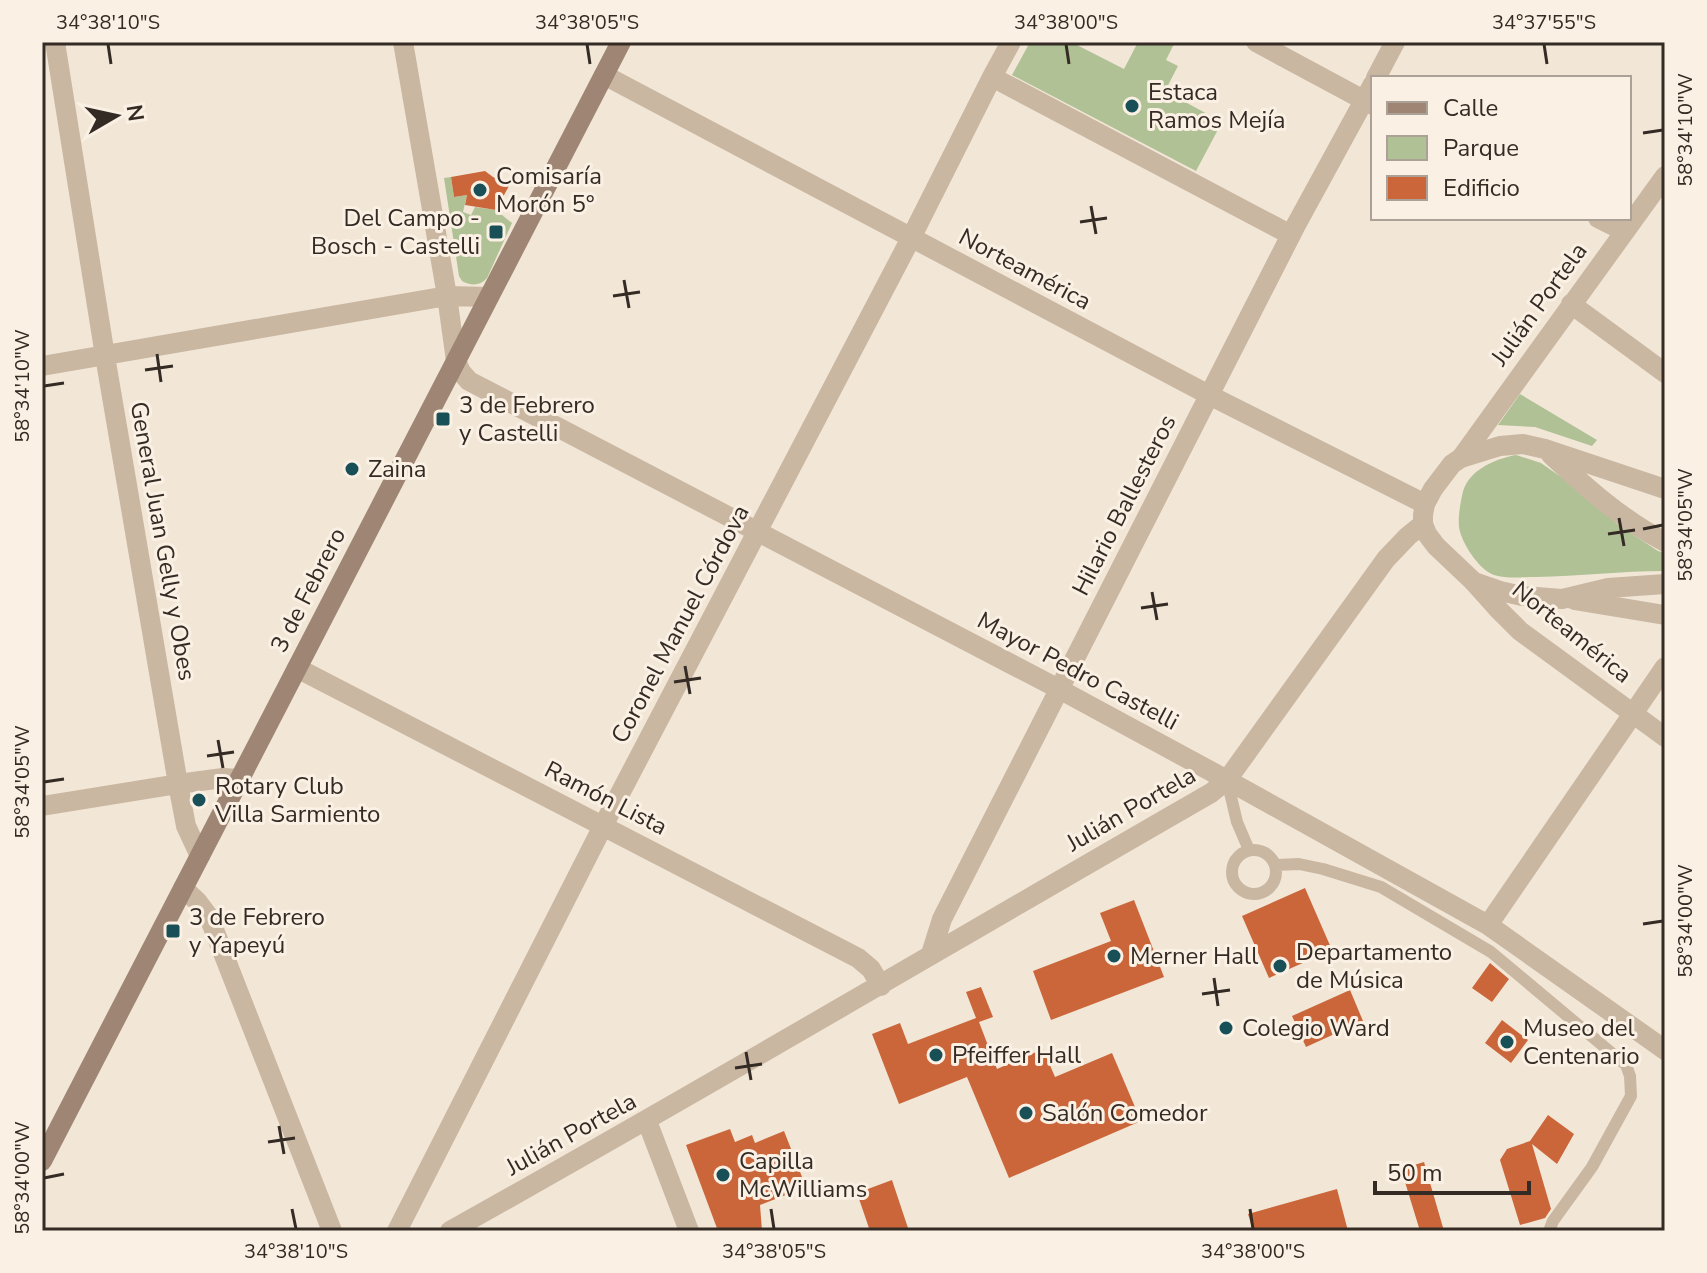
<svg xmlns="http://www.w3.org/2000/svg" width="1707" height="1273" viewBox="0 0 1707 1273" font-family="'Nunito Sans',sans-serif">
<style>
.green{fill:#b0c196}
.building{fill:#cb663b}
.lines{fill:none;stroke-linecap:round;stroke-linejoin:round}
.service{stroke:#cab7a2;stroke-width:12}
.minor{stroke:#cab7a2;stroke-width:20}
.tertiary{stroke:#cab7a2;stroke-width:20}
.secondary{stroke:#9e8574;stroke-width:20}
.ticks{fill:none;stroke:#342b25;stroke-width:3}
.poi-dot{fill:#195057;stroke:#faf0e3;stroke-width:3}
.labels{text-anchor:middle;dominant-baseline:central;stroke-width:6;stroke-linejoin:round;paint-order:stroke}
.poi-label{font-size:24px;fill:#342b25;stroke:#faf0e3;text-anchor:start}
.street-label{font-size:24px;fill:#342b25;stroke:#faf0e3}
.neatline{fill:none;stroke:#342b25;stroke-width:3}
.ticks-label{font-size:20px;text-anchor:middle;fill:#342b25}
</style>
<rect width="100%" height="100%" fill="#f2e7d7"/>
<path class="green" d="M 1030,42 L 1071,42 L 1124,69 L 1138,42 L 1175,42 L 1166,60 L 1178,66 L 1165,91 L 1222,122 L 1196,171 L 1012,75 Z
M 451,177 L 454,197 L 467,195 L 463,212 L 471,215 L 475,207 L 496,210 L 512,223 L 487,278 C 480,286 471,286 462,281 L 459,276 L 444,178 Z
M 1520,394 L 1597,440 L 1592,446 L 1535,427 L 1498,425 Z
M 1516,455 L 1541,463 L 1571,484 L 1617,524 L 1658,551 L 1665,553 L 1665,571 C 1622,571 1579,576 1536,577 C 1523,577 1507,579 1494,575 C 1479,570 1461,542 1459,527 C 1458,518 1460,505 1462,496 C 1466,471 1494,459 1516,455 Z"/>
<path class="building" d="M 485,171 L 493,177 L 510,184 L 496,210 L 465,205 L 467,195 L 454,197 L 451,177 Z
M 1305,888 L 1332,950 L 1269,978 L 1242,916 Z
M 1134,900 L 1164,977 L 1051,1020 L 1033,971 L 1111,941 L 1100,913 Z
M 1490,963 L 1509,979 L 1492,1002 L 1472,988 Z
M 981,987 L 993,1017 L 979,1022 L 997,1069 L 1043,1049 L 1055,1077 L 1112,1053 L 1141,1121 L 1009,1178 L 967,1077 L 899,1104 L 872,1034 L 900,1023 L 908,1044 L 976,1018 L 966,992 Z
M 1350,990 L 1363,1021 L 1306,1047 L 1292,1016 Z
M 1502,1020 L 1528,1040 L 1511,1063 L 1485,1043 Z
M 1548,1115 L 1574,1134 L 1557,1164 L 1532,1144 L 1551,1209 L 1545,1218 L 1520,1225 L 1500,1160 L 1507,1149 L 1530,1141 Z
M 730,1129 L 735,1142 L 752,1135 L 755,1143 L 784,1131 L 806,1187 L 760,1205 L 762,1231 L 718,1231 L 686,1145 Z
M 1424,1162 L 1444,1231 L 1420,1231 L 1401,1169 Z
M 892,1180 L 909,1231 L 870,1231 L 857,1193 Z
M 1337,1189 L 1348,1231 L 1253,1231 L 1248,1214 Z"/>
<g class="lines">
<path class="service" d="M 1227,780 L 1237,822 L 1249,850
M1232 872a22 22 0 1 1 44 0a22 22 0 1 1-44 0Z
M 1276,865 L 1299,864 L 1323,869 L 1381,887 L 1491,952 L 1626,1065 L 1630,1076 L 1631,1096 L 1592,1167 L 1553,1221 L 1549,1231"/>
<path class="minor" d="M 55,42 L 105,356 L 178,784 L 186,826 L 200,856
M 403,42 L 447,296 L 456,361 L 461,372 L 469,381 L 1059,689 L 1227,780 L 1488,925 L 1665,1050
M 1256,42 L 1373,105
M 604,75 L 1209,395 L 1425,504
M 992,77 L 1291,235
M 1376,78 L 1395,42
M 1598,218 L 1624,231
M 1571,304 L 1665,373
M 42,366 L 447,296 L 489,297
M 1461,458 L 1665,176
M 1474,582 L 1499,610 L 1520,631 L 1665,737
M 297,668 L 858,958 L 871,969 L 881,986
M 42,806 L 178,784 L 223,778 L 240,779
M 183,888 L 197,901 L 209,917 L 332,1231
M 1488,925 L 1665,667
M 931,954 L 942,919 L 1296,225 L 1373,84
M 647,1121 L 689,1231
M 397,1231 L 603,826 L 911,238 L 992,77 L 1011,42
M 450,1231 C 706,1088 957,939 1211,793 L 1227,780 L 1386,559 L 1408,536 L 1423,524"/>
<path class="tertiary" d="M 1551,455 C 1587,488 1621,519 1665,542
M 1665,489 L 1545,449 L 1523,444 L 1500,446 L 1461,458 L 1452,464 L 1433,489 L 1425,504 L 1423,515 L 1423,524 L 1427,534 L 1436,546 L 1474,582 L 1500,591 L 1522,596 L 1562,599 L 1608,588 L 1665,584
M 1574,600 L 1665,615"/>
<path class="secondary" d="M 42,1161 L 621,42"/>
</g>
<path class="ticks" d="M 108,44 L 111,64M 587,44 L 590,64M 1066,44 L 1069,64M 1544,44 L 1547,64M 1643,133 L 1663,130M 1091,206 L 1096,234M 1080,222 L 1107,218M 624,280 L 629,308M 613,296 L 640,292M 157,354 L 161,382M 145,370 L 173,366M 44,386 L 64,383M 1619,518 L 1624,546M 1643,529 L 1663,525M 1608,534 L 1635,530M 1152,592 L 1157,620M 1141,608 L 1168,604M 685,666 L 690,694M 674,682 L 701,678M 218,740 L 223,768M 207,756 L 234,752M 44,782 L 64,779M 1643,924 L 1663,921M 1214,978 L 1218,1006M 1202,994 L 1230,990M 746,1052 L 751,1080M 735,1068 L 762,1064M 279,1126 L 284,1154M 268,1142 L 295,1138M 44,1178 L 64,1174M 292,1209 L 296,1229M 771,1209 L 774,1229M 1250,1209 L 1253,1229"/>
<g class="poi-dot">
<circle cx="1132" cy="106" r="8"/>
<circle cx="480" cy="190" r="8"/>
<rect x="488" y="224" width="16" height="16" rx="4"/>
<rect x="435" y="411" width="16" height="16" rx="4"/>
<circle cx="352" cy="469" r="8"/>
<circle cx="199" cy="800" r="8"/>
<rect x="165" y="923" width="16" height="16" rx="4"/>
<circle cx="1114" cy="956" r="8"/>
<circle cx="1280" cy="966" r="8"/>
<circle cx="1226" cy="1028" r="8"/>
<circle cx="1507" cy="1042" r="8"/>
<circle cx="936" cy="1055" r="8"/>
<circle cx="1026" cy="1113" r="8"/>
<circle cx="723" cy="1175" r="8"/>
</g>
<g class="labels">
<g class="poi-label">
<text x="1148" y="92">Estaca<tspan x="1148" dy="28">Ramos Mejía</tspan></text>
<text x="496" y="176">Comisaría<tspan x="496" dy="28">Morón 5°</tspan></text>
<text x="480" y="218" text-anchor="end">Del Campo -<tspan x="480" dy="28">Bosch - Castelli</tspan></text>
<text x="459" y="405">3 de Febrero<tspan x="459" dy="28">y Castelli</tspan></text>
<text x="368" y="469">Zaina</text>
<text x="215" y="786">Rotary Club<tspan x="215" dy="28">Villa Sarmiento</tspan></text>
<text x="189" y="917">3 de Febrero<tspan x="189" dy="28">y Yapeyú</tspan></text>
<text x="1296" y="952">Departamento<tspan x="1296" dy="28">de Música</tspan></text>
<text x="1130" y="956">Merner Hall</text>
<text x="1242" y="1028">Colegio Ward</text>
<text x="1523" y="1028">Museo del<tspan x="1523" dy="28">Centenario</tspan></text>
<text x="952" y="1055">Pfeiffer Hall</text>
<text x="1042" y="1113">Salón Comedor</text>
<text x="739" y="1161">Capilla<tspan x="739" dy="28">McWilliams</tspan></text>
</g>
<g class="street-label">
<text transform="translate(1025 269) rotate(28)">Norteamérica</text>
<text transform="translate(1539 304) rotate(-54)">Julián Portela</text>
<text transform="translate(1124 505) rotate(-63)">Hilario Ballesteros</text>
<text transform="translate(163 541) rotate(80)">General Juan Gelly y Obes</text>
<text transform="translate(308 590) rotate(-63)">3 de Febrero</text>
<text transform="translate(680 624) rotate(-62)">Coronel Manuel Córdova</text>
<text transform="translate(1572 632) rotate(39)">Norteamérica</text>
<text transform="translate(1078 671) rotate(28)">Mayor Pedro Castelli</text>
<text transform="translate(606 798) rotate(27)">Ramón Lista</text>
<text transform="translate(1131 809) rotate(-30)">Julián Portela</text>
<text transform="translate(571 1134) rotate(-29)">Julián Portela</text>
</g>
</g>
<rect width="1707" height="1273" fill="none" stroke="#faf0e3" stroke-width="88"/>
<rect x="1371" y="76" width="260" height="144" fill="#faf0e3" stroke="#aba197" stroke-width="2"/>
<rect x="1387" y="102" width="40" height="12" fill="#9e8574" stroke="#aba197" stroke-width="2"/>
<text x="1443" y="116" font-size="24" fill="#342b25">Calle</text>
<rect x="1387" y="136" width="40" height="24" fill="#b0c196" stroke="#aba197" stroke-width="2"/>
<text x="1443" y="156" font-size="24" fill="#342b25">Parque</text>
<rect x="1387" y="176" width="40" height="24" fill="#cb663b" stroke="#aba197" stroke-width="2"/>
<text x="1443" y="196" font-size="24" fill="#342b25">Edificio</text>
<g transform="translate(116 116) rotate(81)" stroke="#faf0e3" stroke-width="6" paint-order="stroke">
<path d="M0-6L14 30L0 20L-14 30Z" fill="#342b25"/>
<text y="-12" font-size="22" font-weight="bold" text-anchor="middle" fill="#342b25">N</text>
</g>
<path d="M1375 1181v12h154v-12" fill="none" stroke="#342b25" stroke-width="4"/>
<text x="1387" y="1181" font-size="24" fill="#342b25" stroke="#faf0e3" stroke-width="6" paint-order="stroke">50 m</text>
<rect x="44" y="44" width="1619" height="1185" class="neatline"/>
<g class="ticks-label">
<text x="108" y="29">34°38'10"S</text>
<text x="587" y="29">34°38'05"S</text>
<text x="1066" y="29">34°38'00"S</text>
<text x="1544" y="29">34°37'55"S</text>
<text transform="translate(1685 130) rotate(-90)" y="7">58°34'10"W</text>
<text transform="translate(22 386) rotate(-90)" y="7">58°34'10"W</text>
<text transform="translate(1685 525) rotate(-90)" y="7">58°34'05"W</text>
<text transform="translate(22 782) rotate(-90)" y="7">58°34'05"W</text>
<text transform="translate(1685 921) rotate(-90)" y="7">58°34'00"W</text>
<text transform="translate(22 1178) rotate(-90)" y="7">58°34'00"W</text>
<text x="296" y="1258">34°38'10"S</text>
<text x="774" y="1258">34°38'05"S</text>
<text x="1253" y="1258">34°38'00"S</text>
</g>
</svg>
